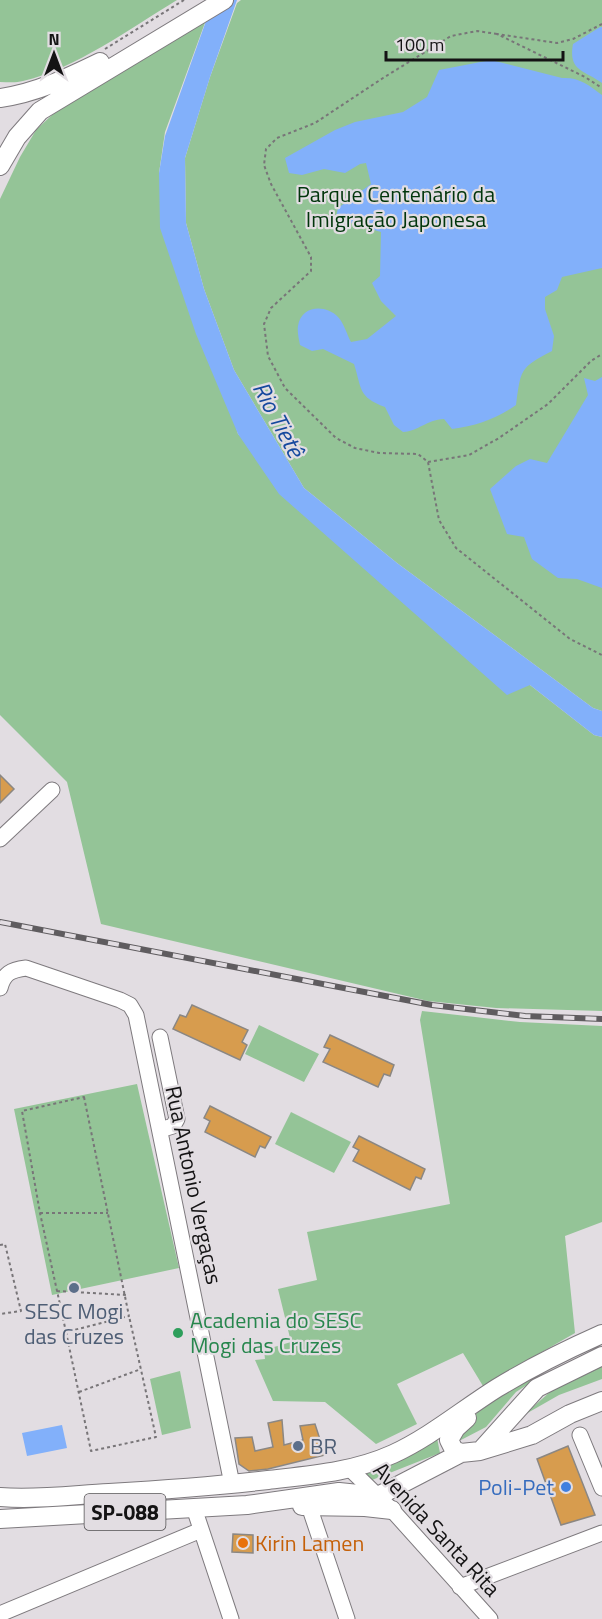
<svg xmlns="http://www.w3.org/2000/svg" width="602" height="1619" viewBox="0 0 602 1619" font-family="'Titillium Web',sans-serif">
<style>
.green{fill:#94c497}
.water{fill:#82b0fa}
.building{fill:#d79c4e;stroke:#8b8783;stroke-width:1.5}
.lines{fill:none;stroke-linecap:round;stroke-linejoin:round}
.minor-casing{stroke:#7e7a7e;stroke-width:17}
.major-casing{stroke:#7e7a7e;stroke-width:20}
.path{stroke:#787578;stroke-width:2;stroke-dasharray:3 3;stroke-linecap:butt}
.minor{stroke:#fff;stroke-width:15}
.major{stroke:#fff;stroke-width:18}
.rail-casing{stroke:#5f5c5f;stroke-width:6}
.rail{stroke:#e2dde2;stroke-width:4;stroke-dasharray:11;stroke-linecap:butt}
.service-dot{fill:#5c6f8a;stroke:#e2dde2;stroke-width:2}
.leisure-dot{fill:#2e9e5b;stroke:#e2dde2;stroke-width:2}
.shop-dot{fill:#3f7fe0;stroke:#e2dde2;stroke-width:2}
.food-dot{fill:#e8710a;stroke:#e2dde2;stroke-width:2}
.labels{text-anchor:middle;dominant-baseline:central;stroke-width:4.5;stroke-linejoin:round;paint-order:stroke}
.shield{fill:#e2dde2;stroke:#525052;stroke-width:1.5}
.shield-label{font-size:21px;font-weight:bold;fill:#141314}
.park-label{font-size:22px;fill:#00350b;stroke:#e2dde2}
.street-label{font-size:22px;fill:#141314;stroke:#e2dde2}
.service-label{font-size:22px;fill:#4e5e75;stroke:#e2dde2}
.leisure-label{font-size:22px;fill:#27864d;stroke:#e2dde2;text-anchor:start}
.shop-label{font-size:22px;fill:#366cbe;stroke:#e2dde2;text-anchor:end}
.food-label{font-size:22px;fill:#c56008;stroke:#e2dde2;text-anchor:start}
.water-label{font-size:24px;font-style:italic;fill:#15499e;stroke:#e2dde2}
</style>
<rect width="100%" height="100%" fill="#e2dde2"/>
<path class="green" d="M 0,0 L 177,0 C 131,28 75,69 23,81 C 16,83 8,82 0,82 Z
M 241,0 L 602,0 L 602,711 L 593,708 L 397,563 L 304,488 L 234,370 L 204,289 L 186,223 L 185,158 L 210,77 L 237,3 Z
M 206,20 L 165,132 L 159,173 L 238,434 L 530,685 L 594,735 L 602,737 L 602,1011 L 496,1008 L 428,1001 L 101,924 L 67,782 L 0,715 L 0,199 L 20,157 L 36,130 L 52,115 L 78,97 Z
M 422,1011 L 520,1022 L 602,1026 L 602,1222 L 565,1236 L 575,1333 L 483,1386 L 463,1353 L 397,1384 L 417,1424 L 376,1444 L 325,1402 L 273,1401 L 255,1360 L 265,1359 L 264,1350 L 291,1342 L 278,1289 L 317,1280 L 307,1232 L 450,1204 L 420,1020 Z
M 259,1025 L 319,1054 L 304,1082 L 245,1054 Z
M 137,1084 L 179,1268 L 52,1295 L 14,1109 Z
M 291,1112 L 351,1142 L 334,1173 L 275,1144 Z
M 602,1366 L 602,1379 L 559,1395 L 524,1415 L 551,1391 Z
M 180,1371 L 191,1428 L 162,1435 L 150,1379 Z
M 532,1378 L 533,1381 L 516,1392 L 486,1427 L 461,1440 L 457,1439 C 465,1414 509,1391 532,1378 Z
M 437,1438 L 440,1453 L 372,1480 L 360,1472 Z"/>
<path class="water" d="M 208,0 L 237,0 L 210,77 L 185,158 L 186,223 L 204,289 L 234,370 L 304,488 L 397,563 L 593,708 L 602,711 L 602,737 L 594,735 L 530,685 L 507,695 L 279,494 L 238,434 L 196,334 L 160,228 L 159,173 L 165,136 L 206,21 Z
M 600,27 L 602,27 L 602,83 C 584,70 568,71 573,44 Z
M 491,60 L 562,78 C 579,77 589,85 602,95 L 602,268 L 562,277 L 557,290 L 545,297 L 545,309 L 554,336 L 552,351 C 519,368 521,370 516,405 C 496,419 476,426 452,429 L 444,419 C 426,420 419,431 403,432 L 394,425 L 385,407 C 358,397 362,389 354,364 L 323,349 L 312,351 L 300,345 C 299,340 297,331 298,326 C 301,305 326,304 338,317 C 344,323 347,335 351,342 L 367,339 L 396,316 L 381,301 L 372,283 L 380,276 L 381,232 L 341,220 L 336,217 L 338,208 L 371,184 L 366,163 L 360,164 L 345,173 L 324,169 L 302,175 L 289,173 L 285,158 L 335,130 L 355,122 L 403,112 L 427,97 L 439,70 Z
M 602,377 L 602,588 L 577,579 L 558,578 L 532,559 L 524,537 L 507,534 L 490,489 L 516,466 L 530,459 L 547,463 L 588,395 L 584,378 L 595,381 Z
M 62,1425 L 67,1448 L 27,1456 L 22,1433 Z"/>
<path class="building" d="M 0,775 L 14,789 L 0,803 Z
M 192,1005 L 248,1030 L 242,1042 L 247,1045 L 240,1060 L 173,1029 L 180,1015 L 186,1017 Z
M 330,1035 L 394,1065 L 390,1076 L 384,1074 L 378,1087 L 323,1062 L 330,1049 L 324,1047 Z
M 210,1106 L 271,1137 L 265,1148 L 260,1146 L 255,1157 L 205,1132 L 210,1121 L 204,1118 Z
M 359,1136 L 425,1169 L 421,1179 L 416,1177 L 410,1190 L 353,1161 L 359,1150 L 353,1147 Z
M 282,1420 L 284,1445 L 303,1440 L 300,1426 L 315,1424 L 325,1455 L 268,1469 L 249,1471 L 239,1464 L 235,1438 L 252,1437 L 255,1451 L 273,1447 L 268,1423 Z
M 568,1446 L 595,1515 L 561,1525 L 537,1459 Z
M 233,1534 L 253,1535 L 253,1553 L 232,1552 Z"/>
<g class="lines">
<defs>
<path id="minor" d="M 0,839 L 52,790
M 0,988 C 4,973 11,970 26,968 L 120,1000 L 130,1005 L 136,1015 L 232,1484
M 160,1037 L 177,1119 L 173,1126 L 160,1130
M 580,1435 L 602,1488
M 350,1469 L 392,1510 L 490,1619
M 309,1506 L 347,1619
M 194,1508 L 231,1619
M 460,1587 L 602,1533
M 0,1614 L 201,1530"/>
<path id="major" d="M 0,98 C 36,93 67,78 100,62
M 0,166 L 17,137 L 40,111 L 224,0
M 483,1448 L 537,1388 L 602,1356
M 461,1453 L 454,1450 L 449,1440 L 456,1428 L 467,1418
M 0,1497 C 36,1500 73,1495 109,1493 C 162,1490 216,1486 268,1480 C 311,1475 353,1472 393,1454 C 430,1437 462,1410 497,1388 C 530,1368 566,1350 602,1334
M 302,1506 L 365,1507 L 392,1510
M 0,1519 L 247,1505 L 339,1492 L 378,1496 L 461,1453 L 480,1451 L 532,1435 L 570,1414 L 602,1401"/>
</defs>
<use href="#minor" class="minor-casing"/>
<use href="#major" class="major-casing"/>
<path class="path" d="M 602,24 L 573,39 L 557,43 L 497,34 L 585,77 L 602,88
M 497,34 L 477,31 L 451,36 L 383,78 L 315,123 L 277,138 L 266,149 L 264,165 L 271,184 L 311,257 L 311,271 L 271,308 L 264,324 L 268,356 L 285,388 L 336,438 L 355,448 L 379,453 L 418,454 L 428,462 L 439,520 L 456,548 L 570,639 L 602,655
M 105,49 L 184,0
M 428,462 L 469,455 L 499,438 L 548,404 L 591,361 L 602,354
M 84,1097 L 129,1316 L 66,1332 L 40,1213 L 22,1111 Z
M 40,1213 L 108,1213
M 0,1245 L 5,1244 L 21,1311 L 0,1314
M 57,1291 L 126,1295
M 66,1332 L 91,1451 L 156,1437 L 129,1316
M 79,1392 L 141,1369"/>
<use href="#minor" class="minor"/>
<use href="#major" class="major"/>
<defs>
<path id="rail" d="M 0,922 L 432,1005 L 525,1016 L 602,1019"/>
</defs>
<use href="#rail" class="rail-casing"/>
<use href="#rail" class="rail"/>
</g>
<g class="service-dot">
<circle cx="74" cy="1288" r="6"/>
<circle cx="298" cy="1446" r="6"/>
</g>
<circle class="leisure-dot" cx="178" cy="1333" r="6"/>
<circle class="shop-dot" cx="566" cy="1487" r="6"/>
<circle class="food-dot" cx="243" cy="1543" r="6"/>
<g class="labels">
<rect class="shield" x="84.5" y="1494" width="81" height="36" rx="4.5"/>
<g class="shield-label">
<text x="125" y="1512">SP-088</text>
</g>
<g class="park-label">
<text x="396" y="194">Parque Centenário da<tspan x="396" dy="25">Imigração Japonesa</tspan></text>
</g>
<g class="street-label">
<text transform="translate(194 1185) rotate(78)">Rua Antonio Vergaças</text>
<text transform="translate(437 1529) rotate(47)">Avenida Santa Rita</text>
</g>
<g class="service-label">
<text x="74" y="1311">SESC Mogi<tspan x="74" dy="25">das Cruzes</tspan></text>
<text x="310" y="1446" text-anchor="start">BR</text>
</g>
<g class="leisure-label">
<text x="190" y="1320">Academia do SESC<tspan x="190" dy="25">Mogi das Cruzes</tspan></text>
</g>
<g class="shop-label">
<text x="554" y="1487">Poli-Pet</text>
</g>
<g class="food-label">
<text x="255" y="1543">Kirin Lamen</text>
</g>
<g class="water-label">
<text transform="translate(279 419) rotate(62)">Rio Tietê</text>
</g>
</g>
<g transform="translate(54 54)" stroke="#e2dde2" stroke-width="4.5" paint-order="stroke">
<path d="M0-4.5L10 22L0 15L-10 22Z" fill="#141314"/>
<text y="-9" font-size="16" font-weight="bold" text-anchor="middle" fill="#141314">N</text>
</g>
<path d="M386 51v9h177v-9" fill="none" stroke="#141314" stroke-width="3"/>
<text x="395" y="51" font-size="18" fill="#141314" stroke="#e2dde2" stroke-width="4.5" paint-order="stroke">100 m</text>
</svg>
